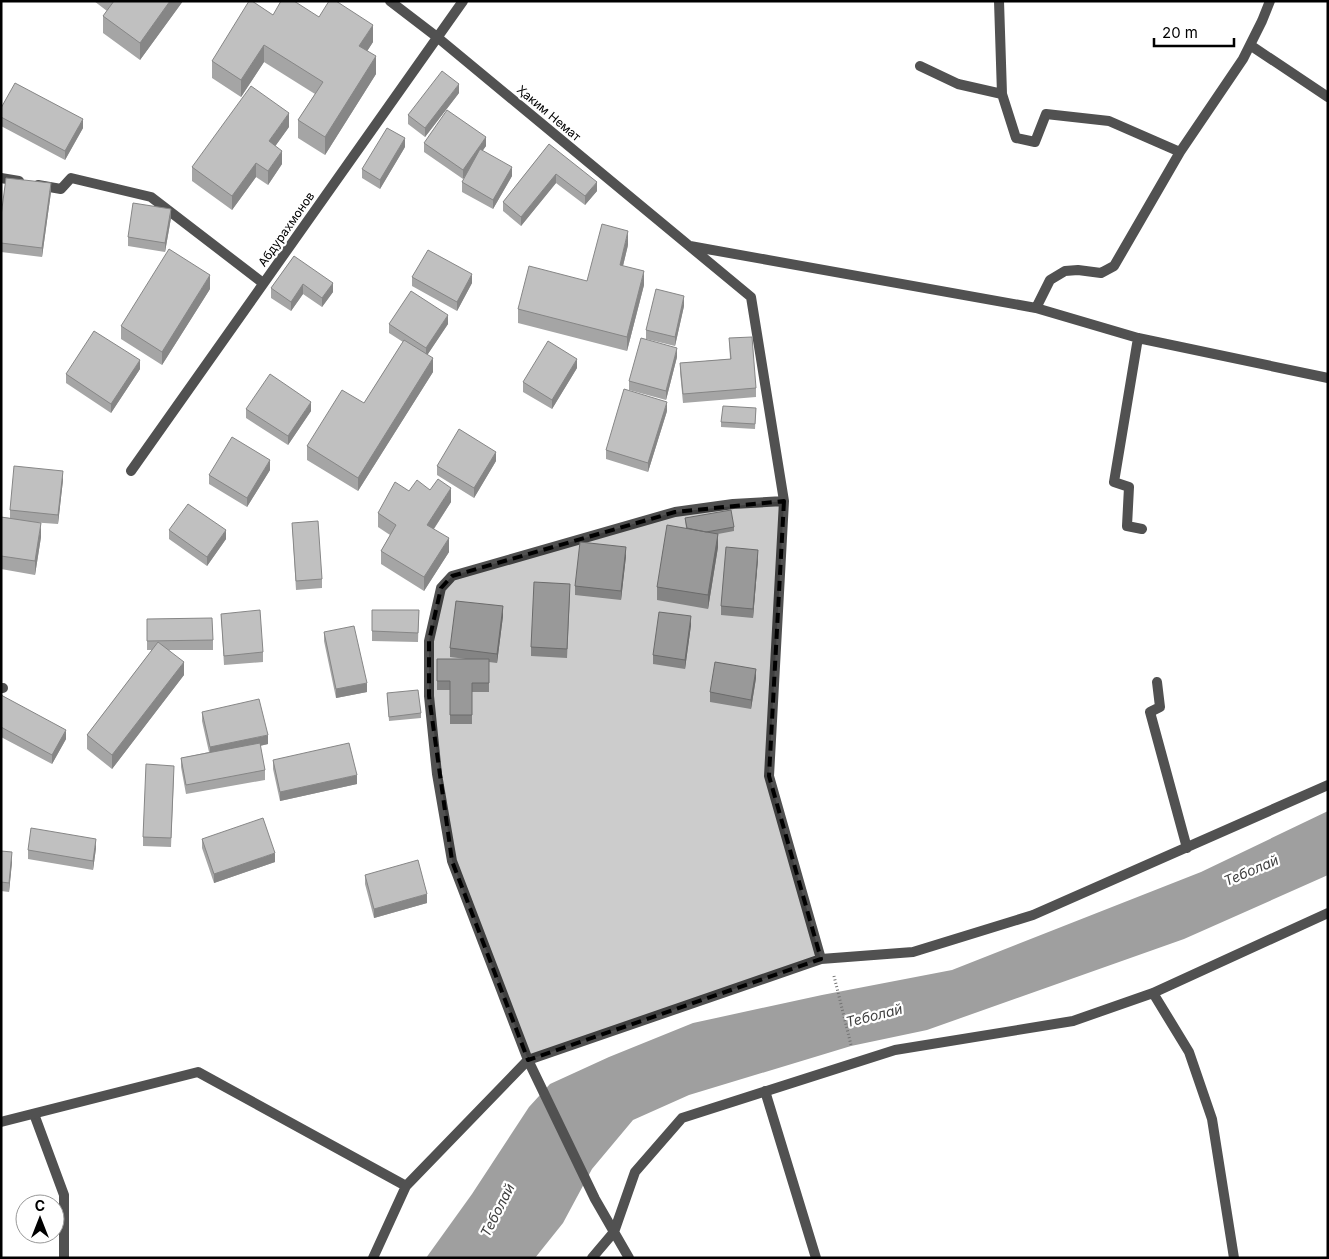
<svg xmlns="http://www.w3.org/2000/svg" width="1329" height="1259" viewBox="0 0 1329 1259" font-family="Inter,sans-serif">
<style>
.water{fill:#9f9f9f}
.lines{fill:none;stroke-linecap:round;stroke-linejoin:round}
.path{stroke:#737373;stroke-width:3;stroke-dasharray:1 2.5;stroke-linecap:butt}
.lane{stroke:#515151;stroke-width:10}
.street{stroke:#515151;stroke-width:10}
.wall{fill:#a5a5a5}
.shaded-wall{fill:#868686}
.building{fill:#c0c0c0;stroke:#868686}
.marked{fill:#000;fill-opacity:0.2;stroke:#000;stroke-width:4;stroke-dasharray:10 6;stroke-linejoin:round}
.labels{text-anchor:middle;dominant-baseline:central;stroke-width:4.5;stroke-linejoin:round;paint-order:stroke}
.street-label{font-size:12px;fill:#000;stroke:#fff}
.water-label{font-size:14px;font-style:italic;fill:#404040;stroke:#fff}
</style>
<rect width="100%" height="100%" fill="#fff"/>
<path class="water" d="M 1328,811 L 1328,875 L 1184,939 L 927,1030 L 851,1046 L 689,1095 L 633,1120 L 592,1169 L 563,1223 L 535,1258 L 426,1258 L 472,1194 L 529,1107 L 550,1084 L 609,1057 L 693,1023 L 822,995 L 952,970 L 1201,872 Z"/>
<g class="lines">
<path class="path" d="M 834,976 L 851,1045"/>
<path class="lane" d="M 1,178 L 19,181
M 38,185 L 61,189 L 71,178 L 151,197 L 263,283
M 34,1114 L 64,1195 L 64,1258"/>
<path class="street" d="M 999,1 L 1002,94 L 1016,138 L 1035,142 L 1046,114 L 1109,121 L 1180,152
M 1250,45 L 1328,97
M 920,66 L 958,84 L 1002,94
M 690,246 L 1036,308 L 1138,338 L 1328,378
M 1036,308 L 1050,280 L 1065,271 L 1078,270 L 1101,273 L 1114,266 L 1180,152 L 1243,59 L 1262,21 L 1270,1
M 1138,338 L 1114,482 L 1129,487 L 1127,526 L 1142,529
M 131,471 L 463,1
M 1157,682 L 1160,707 L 1150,712 L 1187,848
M 1,688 L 3,688
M 821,959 L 913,952 L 1033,915 L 1328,785
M 1153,993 L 1189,1052 L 1212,1119 L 1234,1258
M 765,1091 L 816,1258
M 1,1122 L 198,1072 L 406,1186
M 373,1258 L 406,1186 L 528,1060 L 821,959 L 769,776 L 784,501 L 751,297 L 437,37 L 390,1
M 592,1258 L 614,1232 L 635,1172 L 682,1118 L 895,1050 L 1073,1021 L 1153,993 L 1328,913
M 629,1258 L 595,1199 L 528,1060 L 452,861 L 437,774 L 429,696 L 429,641 L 441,588 L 452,576 L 675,512 L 733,504 L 784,501"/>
</g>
<path class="wall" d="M 94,1 L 183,1 L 140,60 L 103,33 L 103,16 L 107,11 Z
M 273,15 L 319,17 L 373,42 L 367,51 L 376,74 L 325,155 L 298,138 L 298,120 L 315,94 L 264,62 L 241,97 L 212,78 L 212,61 Z
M 459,93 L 425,137 L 408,124 L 408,115 Z
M 1,108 L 83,128 L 65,160 L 1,126 Z
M 289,127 L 275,146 L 282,164 L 268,185 L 256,177 L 232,210 L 192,181 L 192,167 Z
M 424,143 L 486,146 L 482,151 L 512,176 L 493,209 L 462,192 L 462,182 L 469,170 L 463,179 L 424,152 Z
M 549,144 L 597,191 L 585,205 L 556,183 L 521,226 L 503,211 L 503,202 Z
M 405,147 L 380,189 L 362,178 L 362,169 Z
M 51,192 L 42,257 L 1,252 L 1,216 Z
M 171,218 L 165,252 L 128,246 L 128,237 Z
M 628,245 L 623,266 L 644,285 L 627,351 L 518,323 L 518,309 L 587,281 Z
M 294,256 L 333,292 L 322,307 L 303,294 L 291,311 L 271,298 L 271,288 Z
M 412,277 L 472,283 L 457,311 L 412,286 Z
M 210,289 L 162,365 L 121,339 L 121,326 Z
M 684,306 L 675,346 L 646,339 L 646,330 Z
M 389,324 L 448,324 L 427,355 L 433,372 L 358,491 L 307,460 L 307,446 L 364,403 L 403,342 L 389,333 Z
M 729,338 L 756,388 L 756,397 L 683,403 L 680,372 L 680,363 L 730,359 Z
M 677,357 L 666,400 L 629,390 L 629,381 Z
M 577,368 L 552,409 L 523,392 L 523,382 Z
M 140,369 L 111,413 L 66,383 L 66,374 Z
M 756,408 L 755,429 L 721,427 L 721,422 Z
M 246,409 L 311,411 L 288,445 L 246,418 Z
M 667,411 L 648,472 L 606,459 L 606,450 Z
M 496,461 L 474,498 L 437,475 L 437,466 Z
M 270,470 L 247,507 L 209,484 L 209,475 Z
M 63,480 L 58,524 L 30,522 L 41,537 L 35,575 L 1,569 L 1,517 L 10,518 L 10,510 Z
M 430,490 L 451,502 L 434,529 L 449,552 L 424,591 L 381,564 L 381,551 L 390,535 L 378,527 L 378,513 L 409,491 Z
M 685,518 L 734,527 L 734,531 L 718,534 L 718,547 L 708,609 L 657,600 L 657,587 L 686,528 Z
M 292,523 L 322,579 L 322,588 L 296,590 Z
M 169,530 L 226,539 L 207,566 L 169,539 Z
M 626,556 L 621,600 L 575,595 L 575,586 Z
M 758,559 L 753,618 L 721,615 L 721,606 Z
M 570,593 L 567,658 L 531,656 L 531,647 Z
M 372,610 L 419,610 L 418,642 L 372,641 Z
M 221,614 L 263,652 L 263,662 L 224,665 Z
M 503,616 L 497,663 L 489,662 L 489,692 L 472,692 L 472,724 L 450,724 L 450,690 L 437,690 L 437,659 L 466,659 L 450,657 L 450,648 Z
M 147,619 L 213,640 L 213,650 L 169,650 L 184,675 L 112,769 L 87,749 L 87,735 L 152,650 L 147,650 Z
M 691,625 L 685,669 L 653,664 L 653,655 Z
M 324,632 L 367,692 L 336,698 L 324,641 Z
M 756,678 L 751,709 L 710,702 L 710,692 Z
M 387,693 L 421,713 L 421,718 L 389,721 Z
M 1,695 L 66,739 L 52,764 L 1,737 Z
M 202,712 L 268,744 L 260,746 L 265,770 L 265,780 L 186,794 L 181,767 L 181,758 L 209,752 L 202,721 Z
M 273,760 L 357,784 L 280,801 L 273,769 Z
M 174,775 L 171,847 L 143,846 L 143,837 Z
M 202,839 L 275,862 L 214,883 L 202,848 Z
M 96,848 L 93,870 L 28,859 L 28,850 Z
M 1,851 L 12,862 L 9,892 L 1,891 Z
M 365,875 L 427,903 L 374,918 L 365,884 Z"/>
<path class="shaded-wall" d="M 170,1 L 183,1 L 140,60 L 140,43 Z
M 373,25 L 373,42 L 359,64 L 359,46 Z
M 264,45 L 264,62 L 241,97 L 241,80 Z
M 376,56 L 376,74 L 325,155 L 325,137 Z
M 459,84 L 459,93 L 425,137 L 425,128 Z
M 289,113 L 289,127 L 269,155 L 269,141 Z
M 83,119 L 83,128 L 65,160 L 65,151 Z
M 486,137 L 486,146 L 463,179 L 463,170 Z
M 405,138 L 405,147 L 380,189 L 380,180 Z
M 282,151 L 282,164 L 268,185 L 268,171 Z
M 256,163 L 256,177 L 232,210 L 232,196 Z
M 512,167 L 512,176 L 493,209 L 493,200 Z
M 556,174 L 556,183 L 521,226 L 521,217 Z
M 597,182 L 597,191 L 585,205 L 585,196 Z
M 51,183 L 51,192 L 42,257 L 42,248 Z
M 171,209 L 171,218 L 165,252 L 165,243 Z
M 628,231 L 628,245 L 620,278 L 620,265 Z
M 644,271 L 644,285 L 627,351 L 627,337 Z
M 472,274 L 472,283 L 457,311 L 457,302 Z
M 210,275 L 210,289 L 162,365 L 162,352 Z
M 333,283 L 333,292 L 322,307 L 322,298 Z
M 303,284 L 303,294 L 291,311 L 291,302 Z
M 684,296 L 684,306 L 675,346 L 675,337 Z
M 448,315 L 448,324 L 426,357 L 426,348 Z
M 677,348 L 677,357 L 666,400 L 666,391 Z
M 433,358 L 433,372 L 358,491 L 358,478 Z
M 577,359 L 577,368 L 552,409 L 552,400 Z
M 140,360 L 140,369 L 111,413 L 111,404 Z
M 311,402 L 311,411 L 288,445 L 288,436 Z
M 667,402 L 667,411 L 648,472 L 648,463 Z
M 496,452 L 496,461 L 474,498 L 474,488 Z
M 270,460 L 270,470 L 247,507 L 247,498 Z
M 63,471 L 63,480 L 58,524 L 58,515 Z
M 451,488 L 451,502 L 427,539 L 427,525 Z
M 41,523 L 41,537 L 35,575 L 35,561 Z
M 226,530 L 226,539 L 207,566 L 207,557 Z
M 718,534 L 718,547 L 708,609 L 708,595 Z
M 449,538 L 449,552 L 424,591 L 424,577 Z
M 626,547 L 626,556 L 621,600 L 621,591 Z
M 758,550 L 758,559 L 753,618 L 753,609 Z
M 503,606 L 503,616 L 497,663 L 497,654 Z
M 691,616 L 691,625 L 685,669 L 685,660 Z
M 184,662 L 184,675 L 112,769 L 112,755 Z
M 756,669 L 756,678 L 751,709 L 751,700 Z
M 367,683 L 367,692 L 336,698 L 336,689 Z
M 66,730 L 66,739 L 52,764 L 52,755 Z
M 268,735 L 268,744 L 210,756 L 210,747 Z
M 357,775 L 357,784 L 280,801 L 280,792 Z
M 96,839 L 96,848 L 93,870 L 93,861 Z
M 12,852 L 12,862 L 9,892 L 9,883 Z
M 275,853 L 275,862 L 214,883 L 214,874 Z
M 427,894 L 427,903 L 374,918 L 374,909 Z"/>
<path class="building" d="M 114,1 L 170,1 L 140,43 L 103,16 Z
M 249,1 L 252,1 L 273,15 L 281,1 L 294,1 L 319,17 L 329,1 L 336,1 L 373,25 L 359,46 L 376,56 L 325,137 L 298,120 L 323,82 L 264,45 L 241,80 L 212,61 Z
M 442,71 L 459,84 L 425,128 L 408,115 Z
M 15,83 L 83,119 L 65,151 L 1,117 L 1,108 Z
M 251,86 L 289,113 L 269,141 L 282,151 L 268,171 L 256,163 L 232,196 L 192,167 Z
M 447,110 L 486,137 L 463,170 L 424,143 Z
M 387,128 L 405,138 L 380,180 L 362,169 Z
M 549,144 L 597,182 L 585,196 L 556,174 L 521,217 L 503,202 Z
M 480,149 L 512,167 L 493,200 L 462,182 Z
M 6,178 L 51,183 L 42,248 L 1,243 L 1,216 Z
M 133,203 L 171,209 L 165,243 L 128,237 Z
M 602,224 L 628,231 L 620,265 L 644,271 L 627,337 L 518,309 L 529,266 L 587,281 Z
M 169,249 L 210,275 L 162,352 L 121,326 Z
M 428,250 L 472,274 L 457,302 L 412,277 Z
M 294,256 L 333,283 L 322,298 L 303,284 L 291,302 L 271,288 Z
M 656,289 L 684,296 L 675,337 L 646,330 Z
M 411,291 L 448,315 L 426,348 L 389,324 Z
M 94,331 L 140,360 L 111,404 L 66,374 Z
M 752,337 L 756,388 L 683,394 L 680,363 L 731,359 L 729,338 Z
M 641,338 L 677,348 L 666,391 L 629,381 Z
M 404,340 L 433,358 L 358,478 L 307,446 L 342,390 L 364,403 Z
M 548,341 L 577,359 L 552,400 L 523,382 Z
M 270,374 L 311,402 L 288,436 L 246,409 Z
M 624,389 L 667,402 L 648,463 L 606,450 Z
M 723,406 L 756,408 L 755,424 L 721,422 Z
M 459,429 L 496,452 L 474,488 L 437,466 Z
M 232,437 L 270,460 L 247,498 L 209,475 Z
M 14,466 L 63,471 L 58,515 L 10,510 Z
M 438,479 L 451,488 L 427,525 L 449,538 L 424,577 L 381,551 L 396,525 L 378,513 L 395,482 L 409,491 L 417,480 L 430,490 Z
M 188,504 L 226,530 L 207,557 L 169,530 Z
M 731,510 L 734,527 L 706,532 L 687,528 L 685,518 Z
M 1,517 L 41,523 L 35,561 L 1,556 Z
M 318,521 L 322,579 L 296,581 L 292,523 Z
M 667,525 L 718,534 L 708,595 L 657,587 Z
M 580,542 L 626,547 L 621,591 L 575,586 Z
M 726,547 L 758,550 L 753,609 L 721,606 Z
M 534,582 L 570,584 L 567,649 L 531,647 Z
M 456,601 L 503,606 L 497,654 L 450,648 Z
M 260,610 L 263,652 L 224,656 L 221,614 Z
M 372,610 L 419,610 L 418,633 L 372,631 Z
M 659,612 L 691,616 L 685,660 L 653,655 Z
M 212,618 L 213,640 L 147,641 L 147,619 Z
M 354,626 L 367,683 L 336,689 L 324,632 Z
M 158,642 L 184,662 L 112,755 L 87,735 Z
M 437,659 L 489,659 L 489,683 L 472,683 L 472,715 L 450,715 L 450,681 L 437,681 Z
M 715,662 L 756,669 L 751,700 L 710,692 Z
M 418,690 L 421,713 L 389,717 L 387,693 Z
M 1,695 L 66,730 L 52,755 L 1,727 Z
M 259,699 L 268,735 L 210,747 L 202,712 Z
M 260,743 L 265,770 L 186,785 L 181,758 Z
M 349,743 L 357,775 L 280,792 L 273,760 Z
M 146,764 L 174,766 L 171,838 L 143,837 Z
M 263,818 L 275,853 L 214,874 L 202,839 Z
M 31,828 L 96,839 L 93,861 L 28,850 Z
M 1,851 L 12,852 L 9,883 L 1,882 Z
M 418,860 L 427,894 L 374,909 L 365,875 Z"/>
<path class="marked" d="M 784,501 L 769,776 L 821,959 L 528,1060 L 452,861 L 429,696 L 429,641 L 441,588 L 452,576 L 675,512 Z"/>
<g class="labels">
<g class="street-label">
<text transform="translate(549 113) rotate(40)">Ҳаким Немат</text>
<text transform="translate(286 229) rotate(-55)">Абдурахмонов</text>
</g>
<g class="water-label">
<text transform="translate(1251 870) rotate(-23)">Теболай</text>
<text transform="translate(874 1015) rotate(-14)">Теболай</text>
<text transform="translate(497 1210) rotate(-63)">Теболай</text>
</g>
</g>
<rect width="1329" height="1259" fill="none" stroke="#000000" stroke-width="5"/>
<g transform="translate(40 1219)"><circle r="24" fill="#ffffff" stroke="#999999"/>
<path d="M0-4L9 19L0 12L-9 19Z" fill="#000000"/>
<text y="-8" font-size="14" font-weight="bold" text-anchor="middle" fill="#000000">С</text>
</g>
<path d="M1154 38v8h80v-8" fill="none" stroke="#000000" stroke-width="2.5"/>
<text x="1162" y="38" font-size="15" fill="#000000" stroke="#ffffff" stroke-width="4" paint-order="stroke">20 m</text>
</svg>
